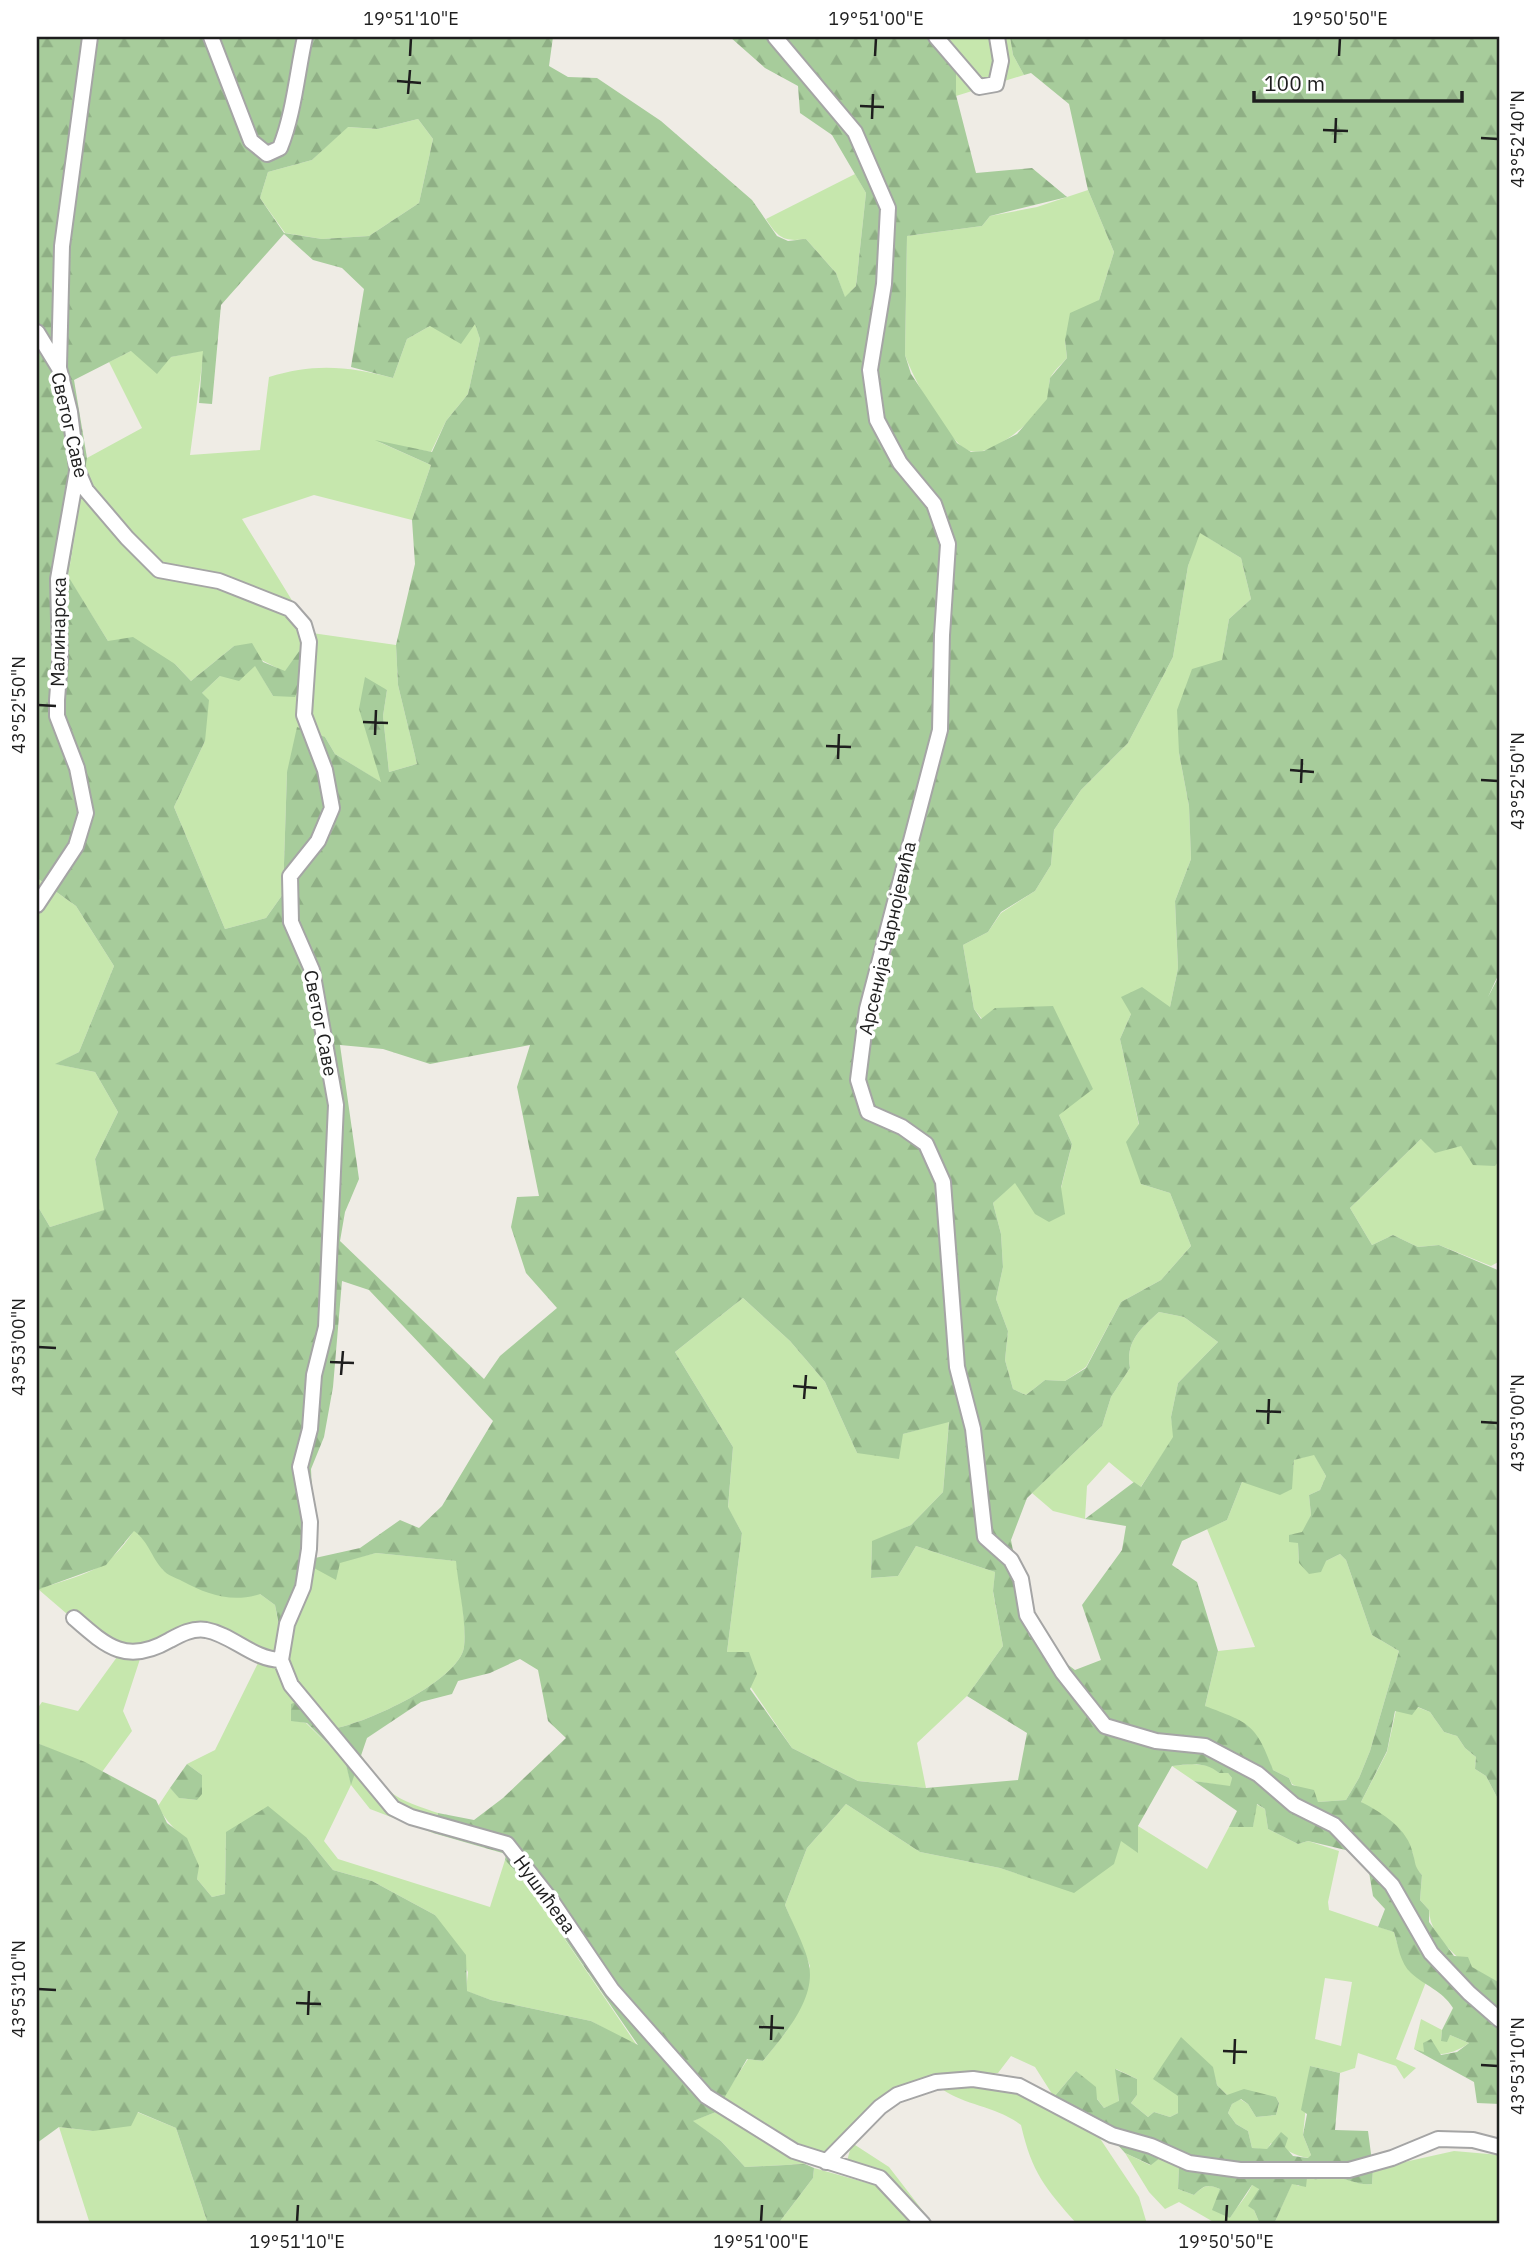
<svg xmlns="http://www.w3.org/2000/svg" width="1537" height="2261" viewBox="0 0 1537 2261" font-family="'IBM Plex Sans',sans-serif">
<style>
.grass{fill:#c6e7ad;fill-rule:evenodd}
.forest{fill:url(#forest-firs);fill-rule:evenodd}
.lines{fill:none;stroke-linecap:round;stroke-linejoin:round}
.street-casing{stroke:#a5a5a5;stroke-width:18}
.street{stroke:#fff;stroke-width:14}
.ticks{fill:none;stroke:#1e1e1e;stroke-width:2.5}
.labels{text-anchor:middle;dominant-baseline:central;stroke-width:7;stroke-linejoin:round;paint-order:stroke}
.street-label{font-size:19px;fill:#1e1e1e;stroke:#fff}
.neatline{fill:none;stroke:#1e1e1e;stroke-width:2.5}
.ticks-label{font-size:18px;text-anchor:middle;fill:#1e1e1e}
</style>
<defs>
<pattern id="forest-firs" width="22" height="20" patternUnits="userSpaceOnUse" patternTransform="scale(1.75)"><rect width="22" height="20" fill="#a7cc9b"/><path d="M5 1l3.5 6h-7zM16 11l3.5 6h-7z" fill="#8faf85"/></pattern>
</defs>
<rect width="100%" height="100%" fill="#efece5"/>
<path class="grass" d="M 941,37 L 1010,37 L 1013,55 L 1024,75 L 956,96 L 955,72 L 971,72 Z
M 418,119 L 433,139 L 419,203 L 369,236 L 322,239 L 285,233 L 260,198 L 268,172 L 312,160 L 347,127 L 378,129 Z
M 855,174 L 866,193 L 856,286 L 845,298 L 836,273 L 806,239 C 784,242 778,238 766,219 Z
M 1088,190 L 1114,252 L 1099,300 L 1065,340 L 1067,358 C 1062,364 1053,371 1050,379 C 1048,385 1050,393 1047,400 C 1037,418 992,458 970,451 C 948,444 912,376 905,355 L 907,236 L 982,226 L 990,216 L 1037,207 Z
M 475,323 L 480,339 L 468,394 L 446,421 L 431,452 L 379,442 L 431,465 L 412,520 L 314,495 L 242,519 L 312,633 L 396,645 L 398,685 L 417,764 L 389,772 L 383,716 L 387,690 L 364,683 L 382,783 L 335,754 L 325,737 L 287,772 L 283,894 L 266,918 L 225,929 L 174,807 L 205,741 L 202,693 L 220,676 L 255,665 L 273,696 L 311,634 L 285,672 L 234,646 L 191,681 L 175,664 L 108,641 L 68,577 L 87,458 L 142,428 L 109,362 L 131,351 L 171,357 L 204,350 L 190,455 L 260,450 L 269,377 C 313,363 349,366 393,378 L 407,339 L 430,326 Z
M 1199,532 L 1241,558 L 1251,599 L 1229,619 L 1222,661 L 1179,753 L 1189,806 L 1191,859 L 1175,901 L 1178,968 L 1170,1007 L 1131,1014 L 1120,1039 L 1139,1125 L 1141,1184 L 1170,1193 L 1191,1246 L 1161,1280 L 1121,1302 L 1086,1367 L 1065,1381 L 1045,1380 L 1026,1395 L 1013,1389 L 1005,1360 L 1008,1331 L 996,1299 L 1003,1267 L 1001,1234 L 993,1203 L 1015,1182 L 1061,1188 L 1072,1144 L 1059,1115 L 974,1009 L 963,945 L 988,932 L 1001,913 L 1035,891 L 1051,865 L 1054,830 L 1081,790 L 1128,743 L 1173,657 L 1188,566 Z
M 37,878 L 76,906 L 114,966 L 79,1052 L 56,1064 L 95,1072 L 118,1112 L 95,1159 L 105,1210 L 50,1227 L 37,1205 Z
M 1421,1139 L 1461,1146 L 1494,1166 L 1500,1160 L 1500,1261 L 1491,1266 L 1439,1245 L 1418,1247 L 1393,1235 L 1372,1245 L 1350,1208 Z
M 743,1298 L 790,1341 L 825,1382 L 857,1453 L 903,1434 L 949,1421 L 943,1492 L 911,1525 L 872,1542 L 871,1578 L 898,1576 L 916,1546 L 995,1572 L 993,1592 L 1003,1646 L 967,1696 L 917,1743 L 926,1788 L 858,1781 L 792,1748 L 727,1652 L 742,1533 L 728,1508 L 733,1447 L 675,1352 Z
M 1159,1312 L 1184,1317 L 1218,1342 L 1178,1383 L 1171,1417 L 1174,1437 L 1140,1488 L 1109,1462 L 1087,1486 L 1085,1519 L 1053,1511 L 1032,1493 L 1102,1426 L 1111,1397 L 1130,1368 C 1125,1342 1141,1328 1159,1312 Z
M 1314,1454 L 1326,1476 L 1320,1490 L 1309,1495 L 1311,1515 L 1298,1543 L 1299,1563 L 1326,1561 L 1340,1554 L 1346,1560 L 1372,1635 L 1399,1651 L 1370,1751 L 1359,1778 L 1346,1800 L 1318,1802 L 1306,1791 L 1292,1784 L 1289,1778 L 1273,1770 L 1205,1706 L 1218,1651 L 1255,1647 L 1207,1529 L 1227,1520 L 1242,1482 L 1291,1489 L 1294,1460 Z
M 134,1530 L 146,1539 L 163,1570 L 260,1594 L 275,1605 L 284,1653 L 314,1568 L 376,1553 L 457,1561 C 459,1586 467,1623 464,1647 C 459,1681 366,1723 336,1728 L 311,1696 L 291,1705 L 291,1720 L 306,1723 L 345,1761 L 351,1783 L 361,1755 C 386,1795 394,1798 438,1813 L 433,1833 L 370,1809 L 351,1785 L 324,1841 L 338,1859 L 490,1907 L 505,1860 L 530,1888 L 638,2047 L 591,2021 L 491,2000 L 466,1991 L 468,1972 L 435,1915 L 372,1881 L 333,1870 L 307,1838 L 226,1832 L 225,1894 L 212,1897 L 197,1879 C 201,1841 172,1835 158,1806 L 170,1788 L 180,1798 L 197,1800 L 202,1775 L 187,1764 L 215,1750 L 259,1661 C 198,1631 201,1628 140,1659 L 123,1711 L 132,1731 L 102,1772 L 37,1743 L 37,1709 L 42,1702 L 78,1711 L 117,1657 L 38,1589 C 81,1575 109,1572 134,1530 Z
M 1417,1707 L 1430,1712 L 1444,1732 L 1457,1736 L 1465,1748 L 1476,1757 L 1475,1769 L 1486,1776 L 1500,1803 L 1500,1983 C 1474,1973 1429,1941 1429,1910 L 1420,1900 L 1422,1875 L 1414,1866 L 1413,1853 L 1361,1802 L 1387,1752 L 1396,1710 Z
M 1192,1764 L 1212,1766 L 1219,1773 L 1228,1773 L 1232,1778 L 1231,1787 L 1194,1781 L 1172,1766 Z
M 846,1804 L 920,1852 L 1000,1868 L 1074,1892 L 1121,1840 L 1138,1852 L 1138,1826 L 1207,1869 L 1229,1827 L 1253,1826 L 1256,1804 L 1265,1809 L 1268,1829 L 1298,1844 L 1308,1841 L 1339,1851 L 1328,1902 L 1329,1910 L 1394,1932 C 1400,1955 1405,1969 1426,1982 L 1396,2059 L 1416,2068 L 1404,2079 L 1396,2066 L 1358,2053 L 1355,2068 L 1340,2073 L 1310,2066 L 1303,2135 L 1311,2155 L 1309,2158 C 1293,2156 1286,2148 1271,2143 L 1267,2150 L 1252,2148 L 1248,2131 L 1236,2124 L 1228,2113 L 1232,2104 L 1240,2099 L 1248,2104 L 1256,2117 L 1276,2115 L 1279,2103 L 1276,2097 L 1227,2095 L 1217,2085 L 1212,2067 L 1178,2096 L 1178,2113 L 1170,2117 L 1154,2112 L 1148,2117 L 1131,2103 L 1137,2095 L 1137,2079 L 1116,2069 L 1119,2102 L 1104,2108 L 1076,2071 L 1054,2097 L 1035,2067 L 1011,2056 L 998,2073 C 956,2075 914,2081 877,2103 C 856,2116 840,2139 824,2158 L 801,2147 L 722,2099 L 748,2059 L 763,2061 L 786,2032 L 810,1966 L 785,1905 L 807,1848 ZM 1325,1978 L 1352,1982 L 1341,2046 L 1315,2039 Z
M 1421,2019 L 1442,2030 L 1441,2041 L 1450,2035 L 1469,2043 C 1451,2056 1435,2057 1414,2049 Z
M 970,2087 L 1001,2089 L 1022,2095 L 1097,2134 L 1139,2197 L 1147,2224 L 1077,2224 C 1045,2188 1032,2173 1021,2125 C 996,2106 966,2106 942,2089 Z
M 137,2112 L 176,2128 L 208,2224 L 90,2224 L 59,2127 L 93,2131 Z
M 716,2112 L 805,2164 L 745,2167 L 721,2141 L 692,2121 Z
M 852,2143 L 889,2167 L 933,2224 L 778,2224 L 813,2178 L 814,2168 L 871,2184 L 847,2161 Z
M 1454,2151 L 1500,2155 L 1500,2224 L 1274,2224 L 1292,2183 L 1299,2186 L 1307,2177 C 1318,2181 1325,2177 1337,2178 C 1349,2178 1359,2186 1372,2184 L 1373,2169 Z
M 1125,2153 L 1150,2165 L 1160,2158 L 1179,2168 L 1178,2189 L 1194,2195 C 1203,2186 1208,2183 1220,2189 L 1230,2218 C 1237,2206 1246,2198 1252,2185 L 1259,2188 L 1254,2210 L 1260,2224 L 1217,2224 L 1179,2202 L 1165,2209 L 1149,2192 Z"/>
<path class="forest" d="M 37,37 L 553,37 L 549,66 L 568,77 L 597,78 L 661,121 L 752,200 L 777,236 L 788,241 L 806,239 L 836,273 L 845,297 L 856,286 L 866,193 L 832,135 L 800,113 L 798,86 L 765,68 L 730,37 L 941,37 L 973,72 L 956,73 L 956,95 L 976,173 L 1032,168 L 1067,197 L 990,216 L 982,226 L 907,236 L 905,355 L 911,374 L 957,443 L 971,452 L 984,451 L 1017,434 L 1047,399 L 1050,378 L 1067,358 L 1065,340 L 1070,313 L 1099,300 L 1114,252 L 1088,190 L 1069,104 L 1031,73 L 1024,75 L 1013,55 L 1010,37 L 1500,37 L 1500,971 L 1488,997 L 1500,974 L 1500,1160 L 1495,1166 L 1473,1165 L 1461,1146 L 1435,1153 L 1421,1139 L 1350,1208 L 1372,1245 L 1393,1235 L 1418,1247 L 1439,1245 L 1500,1271 L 1500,1803 L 1486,1776 L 1475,1769 L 1476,1757 L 1465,1748 L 1457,1736 L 1444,1732 L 1430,1712 L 1418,1707 L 1412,1715 L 1395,1711 L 1387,1751 L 1361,1802 C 1383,1813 1408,1829 1413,1854 C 1416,1864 1414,1866 1422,1875 L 1420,1900 L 1429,1910 L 1429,1922 L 1454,1956 L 1468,1957 L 1472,1967 L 1500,1983 L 1500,2104 L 1477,2103 L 1474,2082 L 1414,2049 L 1424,2052 L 1423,2043 L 1431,2039 L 1441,2055 L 1457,2052 L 1469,2043 L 1450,2035 L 1447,2042 L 1441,2041 L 1442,2030 L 1453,2008 C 1442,1990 1425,1986 1411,1973 C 1400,1963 1398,1945 1394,1932 L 1378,1927 L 1385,1909 L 1373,1896 L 1369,1872 L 1354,1852 L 1308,1841 L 1298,1844 L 1268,1829 L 1265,1809 L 1257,1804 L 1253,1827 L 1229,1827 L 1237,1811 L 1194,1781 L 1230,1786 L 1232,1778 L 1228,1773 L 1219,1773 C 1206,1761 1189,1764 1172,1766 L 1138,1826 L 1138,1853 L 1121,1841 L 1114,1864 L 1074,1893 L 1000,1868 L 920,1852 L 846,1804 L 807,1848 L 785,1905 C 792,1922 806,1948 809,1965 C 816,2000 783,2036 763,2061 L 747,2059 L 716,2112 L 693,2121 L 721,2141 L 745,2167 L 805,2164 L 814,2168 L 813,2178 L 778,2224 L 208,2224 L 176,2128 L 138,2112 L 131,2126 L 93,2131 L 59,2127 L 37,2143 L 37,1743 L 85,1762 L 156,1800 L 167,1823 L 187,1838 L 199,1866 L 197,1879 L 212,1897 L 225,1894 L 226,1832 L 268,1806 L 307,1838 L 333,1870 L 372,1881 L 435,1915 L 466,1955 L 467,1991 L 491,2000 L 591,2021 L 638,2045 L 530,1888 L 505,1860 L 506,1854 L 433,1833 L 438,1813 L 474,1820 L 503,1798 L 566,1738 L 548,1721 L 538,1670 L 520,1659 L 490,1673 L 458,1681 L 452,1694 L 421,1702 L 367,1738 L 351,1785 L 345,1761 L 307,1723 L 291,1721 L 291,1704 L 311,1696 L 336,1728 C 366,1723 459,1681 464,1647 C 467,1623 458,1586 456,1561 L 376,1553 L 340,1563 L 336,1580 L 314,1568 C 305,1598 292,1625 285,1655 L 275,1605 L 260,1594 C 232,1603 208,1595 182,1581 C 176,1578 167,1575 163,1570 C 151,1557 149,1542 134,1531 L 106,1565 L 37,1590 L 37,1205 L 50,1227 L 104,1210 L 95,1159 L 118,1112 L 95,1072 L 55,1064 L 79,1052 L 114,966 L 76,906 L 37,878 ZM 418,119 L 433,139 L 419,203 L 369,236 L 322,239 L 284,233 L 260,198 L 268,172 L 312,160 L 348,127 L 378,129 ZM 284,234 L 313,260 L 342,268 L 364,289 L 351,367 L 393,378 L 407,339 L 430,326 L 461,344 L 475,324 L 480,339 L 468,394 L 446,421 L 432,452 L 375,440 L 431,465 L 412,520 L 415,564 L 396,645 L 398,685 L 417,764 L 389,772 L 383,716 L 387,690 L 365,677 L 359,709 L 381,782 L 335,754 L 325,737 L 297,727 L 287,772 L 283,894 L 266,918 L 225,929 L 174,807 L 205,741 L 209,700 L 202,693 L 220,676 L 239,681 L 255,666 L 273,696 L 295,697 L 317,648 L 312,633 L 285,671 L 263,662 L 252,643 L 234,646 L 191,681 L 175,664 L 133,637 L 108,641 L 68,576 L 87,458 L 74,380 L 131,351 L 157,374 L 171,357 L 203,351 L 199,403 L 212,404 L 221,305 ZM 1200,533 L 1241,558 L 1251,599 L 1229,619 L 1222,660 L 1192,669 L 1177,710 L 1179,753 L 1189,806 L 1191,859 L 1175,901 L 1178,968 L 1170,1007 L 1142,987 L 1121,997 L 1131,1014 L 1120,1039 L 1139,1124 L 1126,1142 L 1141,1184 L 1170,1193 L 1191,1246 L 1161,1280 L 1121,1302 L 1086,1368 L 1065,1381 L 1045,1380 L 1026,1395 L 1013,1389 L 1005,1360 L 1008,1331 L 996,1299 L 1003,1267 L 1001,1234 L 993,1203 L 1015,1183 L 1035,1214 L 1049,1222 L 1065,1214 L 1061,1187 L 1072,1144 L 1059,1115 L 1093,1089 L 1053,1006 L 995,1008 L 981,1019 L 974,1009 L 963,945 L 988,932 L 1001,912 L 1035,891 L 1051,865 L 1054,830 L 1081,790 L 1128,743 L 1173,657 L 1188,566 ZM 340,1045 L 383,1049 L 430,1064 L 530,1045 L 517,1087 L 539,1196 L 517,1197 L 511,1227 L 526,1273 L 557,1308 L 500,1356 L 484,1379 L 340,1241 L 345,1212 L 359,1179 ZM 342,1281 L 369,1290 L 493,1421 L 442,1506 L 419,1528 L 400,1520 L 360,1548 L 315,1558 L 311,1469 L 324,1437 L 333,1387 ZM 743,1298 L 790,1341 L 825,1382 L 857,1453 L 899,1459 L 903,1434 L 949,1422 L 943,1492 L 911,1525 L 872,1541 L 871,1578 L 898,1576 L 916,1546 L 995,1572 L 993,1591 L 1003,1646 L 967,1696 L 1027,1733 L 1018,1780 L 926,1788 L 858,1781 L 792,1748 L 750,1689 L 757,1674 L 749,1652 L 727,1652 L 742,1533 L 728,1507 L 733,1447 L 675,1352 ZM 1159,1312 L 1184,1317 L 1218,1342 L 1178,1383 L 1171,1417 L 1173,1437 L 1141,1487 L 1134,1482 L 1085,1519 L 1126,1526 L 1122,1550 L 1082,1605 L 1101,1660 L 1075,1670 L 1029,1636 L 1011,1540 L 1027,1498 L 1102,1426 L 1111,1397 L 1130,1368 C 1125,1342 1141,1328 1159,1312 ZM 1314,1455 L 1326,1476 L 1320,1490 L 1309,1495 L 1311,1515 L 1302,1532 L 1289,1535 L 1289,1542 L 1298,1543 L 1299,1563 L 1309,1574 L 1321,1572 L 1326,1561 L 1340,1554 L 1346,1560 L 1372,1635 L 1399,1651 L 1370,1751 L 1359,1778 L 1346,1800 L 1318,1802 L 1314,1790 L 1292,1785 L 1289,1778 L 1273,1770 C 1256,1724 1250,1723 1205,1706 L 1218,1651 L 1197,1582 L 1172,1565 L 1182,1541 L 1227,1520 L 1242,1482 L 1280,1495 L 1292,1489 L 1294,1460 Z
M 187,1764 L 202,1775 L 202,1794 L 197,1800 L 179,1798 L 170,1788 Z
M 1181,2037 L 1213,2067 L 1217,2085 L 1227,2095 L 1244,2089 L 1276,2097 L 1279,2103 L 1276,2115 L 1256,2117 L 1248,2104 L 1241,2099 L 1232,2104 L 1228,2113 L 1236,2124 L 1248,2131 L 1252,2148 L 1267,2149 L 1281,2132 L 1288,2138 L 1285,2147 L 1293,2156 L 1308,2158 L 1311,2155 L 1303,2135 L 1307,2114 L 1301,2110 L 1310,2066 L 1340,2073 L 1335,2130 L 1368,2131 L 1373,2169 L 1372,2184 C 1359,2186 1350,2179 1337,2178 C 1326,2177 1318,2181 1307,2178 L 1306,2187 L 1292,2184 L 1274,2224 L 1260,2224 L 1254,2210 L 1248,2206 L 1259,2189 L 1252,2185 L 1230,2218 L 1212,2210 L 1220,2189 C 1207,2183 1203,2186 1194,2195 L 1178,2189 L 1179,2167 L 1160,2158 L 1151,2165 L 1125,2153 L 1117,2144 L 1054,2097 L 1076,2071 L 1096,2087 L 1097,2099 L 1104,2108 L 1119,2101 L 1115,2069 L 1137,2079 L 1137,2095 L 1131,2103 L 1148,2117 L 1154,2112 L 1170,2117 L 1178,2113 L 1178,2096 L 1153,2079 Z"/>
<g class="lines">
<defs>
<path id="street" d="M 211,37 L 251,141 L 267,154 L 280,148 C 294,113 297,73 305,37
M 775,37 L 855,132 L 888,208 L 884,284 L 870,370 L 877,420 L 900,463 L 934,504 L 948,544 L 942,635 L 940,730 L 867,1009 L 858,1080 L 868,1112 L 902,1127 L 926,1144 L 943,1182 L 957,1367 L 973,1429 L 985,1537 L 1011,1560 L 1021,1579 L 1027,1615 L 1063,1673 L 1105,1726 L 1156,1741 L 1205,1746 L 1258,1774 L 1294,1805 L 1334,1825 L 1392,1885 L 1431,1953 L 1469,1993 L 1500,2020
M 936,37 L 979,87 L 996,84 L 1001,61 L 997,37
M 37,332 L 59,368 L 70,412 L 77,469 L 86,490 L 127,538 L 159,570 L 219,581 L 290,609 L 304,625 L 309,642 L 304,715 L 325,770 L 332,808 L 318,841 L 290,876 L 291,922 L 312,970 L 336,1105 L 326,1327 L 314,1375 L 310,1429 L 300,1467 L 310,1522 L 309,1549 L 303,1587 L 287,1624 L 281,1660
M 59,367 L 62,246 L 90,37
M 37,905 L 76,846 L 86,813 L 77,768 L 57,716 L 57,700 L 60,660 L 58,579 L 77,471
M 74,1618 C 107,1647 127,1665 170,1640 C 181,1634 192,1628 206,1630 C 233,1635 252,1659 281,1660 L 291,1685 L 393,1808 L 411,1817 L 507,1844 L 551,1900 L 612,1990 L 706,2096 L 794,2151 L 880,2178 L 923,2224
M 826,2162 L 880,2107 L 897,2095 L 936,2082 L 973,2079 L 1019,2086 L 1112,2135 L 1151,2146 L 1189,2163 L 1240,2170 L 1349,2170 L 1392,2158 L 1438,2139 L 1473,2140 L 1500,2147"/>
</defs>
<use href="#street" class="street-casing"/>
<use href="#street" class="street"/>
</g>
<path class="ticks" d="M 410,56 L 411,38M 875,56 L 876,38M 1339,56 L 1340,38M 397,81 L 421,83M 408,94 L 410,70M 860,106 L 884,107M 872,119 L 873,94M 1323,130 L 1348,131M 1481,138 L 1498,139M 1335,143 L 1336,118M 38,705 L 56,706M 363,722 L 388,723M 375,735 L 376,710M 826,746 L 851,747M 838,759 L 839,734M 1290,770 L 1314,772M 1481,780 L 1498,781M 1301,783 L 1302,759M 38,1347 L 56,1348M 330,1362 L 354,1363M 341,1375 L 343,1351M 793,1386 L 817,1388M 804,1399 L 806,1375M 1256,1411 L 1281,1412M 1481,1422 L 1498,1423M 1268,1424 L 1269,1399M 38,1989 L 56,1990M 296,2003 L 321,2004M 308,2015 L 309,1991M 759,2027 L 784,2028M 771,2040 L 772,2015M 1223,2051 L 1247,2052M 1234,2064 L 1235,2039M 1481,2065 L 1498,2066M 297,2222 L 298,2205M 761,2222 L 762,2205M 1226,2222 L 1227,2205"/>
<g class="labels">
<g class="street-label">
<text transform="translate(70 425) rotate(77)">Светог Саве</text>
<text transform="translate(58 632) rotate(-89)">Малинарска</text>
<text transform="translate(887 938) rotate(-77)">Арсенија Чарнојевића</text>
<text transform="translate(321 1023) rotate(79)">Светог Саве</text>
<text transform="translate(545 1894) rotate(54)">Нушићева</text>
</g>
</g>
<rect width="1537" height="2261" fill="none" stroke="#ffffff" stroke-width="77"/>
<path d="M1254 91v10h208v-10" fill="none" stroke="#1e1e1e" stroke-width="3.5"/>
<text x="1264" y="91" font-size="21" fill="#1e1e1e" stroke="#ffffff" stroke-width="5" paint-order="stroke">100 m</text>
<rect x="38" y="38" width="1460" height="2184" class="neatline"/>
<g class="ticks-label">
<text x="411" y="25">19°51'10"E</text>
<text x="876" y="25">19°51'00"E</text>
<text x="1340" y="25">19°50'50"E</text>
<text transform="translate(1518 139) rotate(-90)" y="6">43°52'40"N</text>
<text transform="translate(19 705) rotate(-90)" y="6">43°52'50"N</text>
<text transform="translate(1518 781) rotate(-90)" y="6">43°52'50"N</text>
<text transform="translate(19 1347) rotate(-90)" y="6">43°53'00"N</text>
<text transform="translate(1518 1423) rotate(-90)" y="6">43°53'00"N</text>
<text transform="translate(19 1989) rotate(-90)" y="6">43°53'10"N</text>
<text transform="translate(1518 2066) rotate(-90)" y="6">43°53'10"N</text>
<text x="297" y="2248">19°51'10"E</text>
<text x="761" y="2248">19°51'00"E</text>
<text x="1226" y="2248">19°50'50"E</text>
</g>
</svg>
